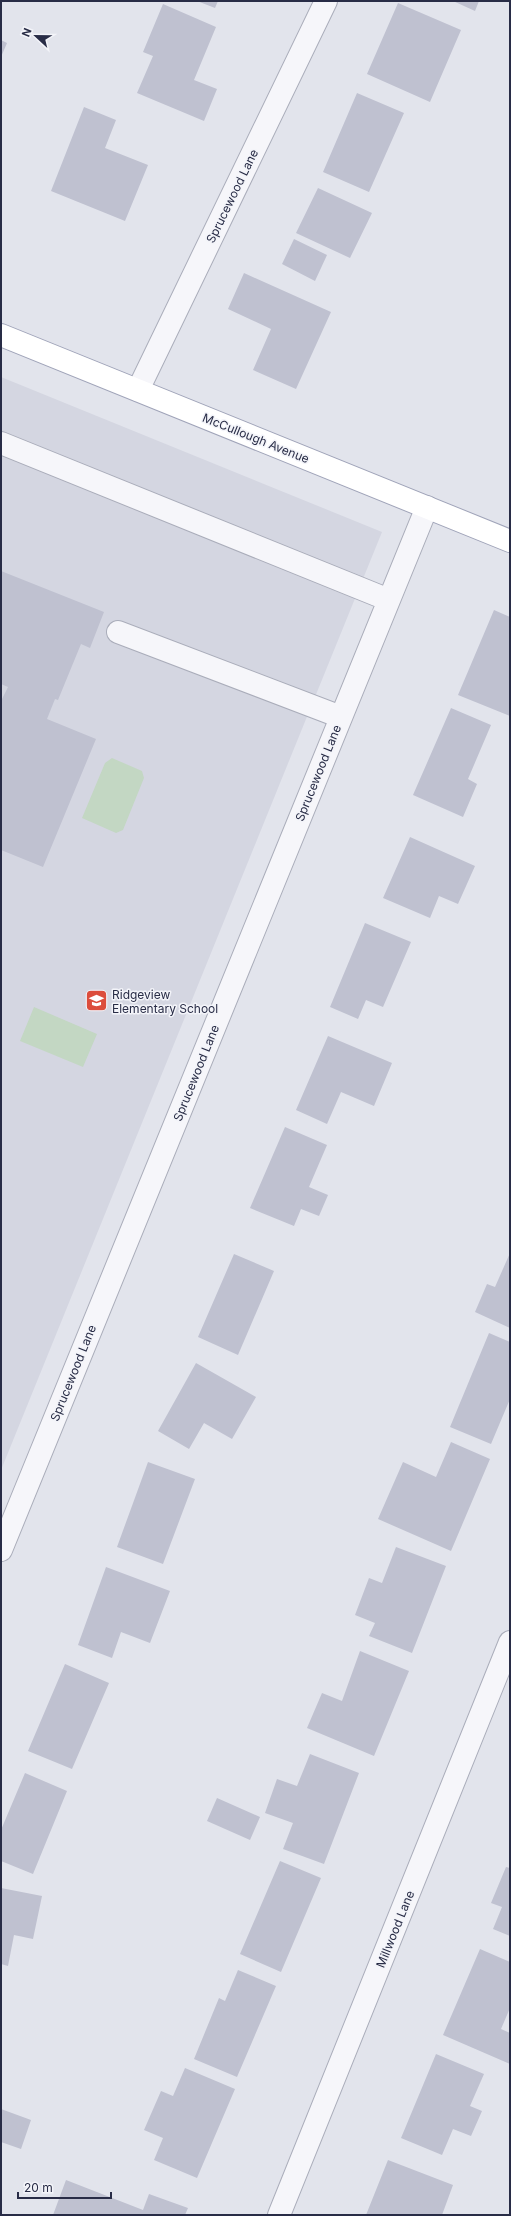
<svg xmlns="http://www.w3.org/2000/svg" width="511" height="2216" viewBox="0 0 511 2216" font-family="Inter,sans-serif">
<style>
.built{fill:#d4d6e1}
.green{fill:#c3d7c3}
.building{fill:#bfc1d0}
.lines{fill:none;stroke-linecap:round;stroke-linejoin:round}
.minor-casing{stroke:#aaadba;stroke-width:24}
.major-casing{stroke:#a0a4b9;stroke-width:24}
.minor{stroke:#f6f6fa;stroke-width:22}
.major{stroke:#fff;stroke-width:22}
.labels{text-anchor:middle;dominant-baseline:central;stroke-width:3;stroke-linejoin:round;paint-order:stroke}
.street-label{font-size:12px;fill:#282c46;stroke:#f3f4f9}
.poi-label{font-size:12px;fill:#282c46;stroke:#f3f4f9;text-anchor:start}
</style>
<rect width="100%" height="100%" fill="#e2e4ec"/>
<path class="built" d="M 1,377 L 382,532 L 1,1470 Z"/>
<path class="green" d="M 112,758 L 142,771 L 144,778 L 123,830 L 116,833 L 82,818 L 105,763 Z
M 34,1007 L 97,1034 L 83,1067 L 20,1041 Z"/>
<path class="building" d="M 197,1 L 218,1 L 215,8 Z
M 453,1 L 479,1 L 475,11 Z
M 398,3 L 461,30 L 430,102 L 367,74 Z
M 163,4 L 216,27 L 194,80 L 217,89 L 204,121 L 137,93 L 153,56 L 143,52 Z
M 1,40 L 7,43 L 1,57 Z
M 357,93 L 404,113 L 369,192 L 323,172 Z
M 84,107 L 116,120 L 105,148 L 148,165 L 125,221 L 51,191 Z
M 318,188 L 372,213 L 350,258 L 296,233 Z
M 294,239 L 327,255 L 315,281 L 282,264 Z
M 244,273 L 331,312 L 296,389 L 253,370 L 271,329 L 228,309 Z
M 1,571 L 104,612 L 90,648 L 81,644 L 58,700 L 55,699 L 47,719 L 96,739 L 43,867 L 1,850 L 1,701 L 8,687 L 1,684 Z
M 494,610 L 510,617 L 510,716 L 458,695 Z
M 451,708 L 491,725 L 468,779 L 477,784 L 463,817 L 413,795 Z
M 410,837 L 475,866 L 458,904 L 439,896 L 430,918 L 383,898 Z
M 365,923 L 411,942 L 383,1007 L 366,1000 L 358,1019 L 330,1007 Z
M 328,1036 L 392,1063 L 374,1106 L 341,1092 L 327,1124 L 296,1110 Z
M 285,1127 L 327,1145 L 309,1187 L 328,1195 L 319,1216 L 301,1209 L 294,1226 L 250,1208 Z
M 510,1253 L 510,1328 L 475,1312 L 487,1284 L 495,1287 Z
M 234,1254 L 274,1271 L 238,1355 L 198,1337 Z
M 489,1333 L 510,1342 L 510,1399 L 491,1444 L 450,1427 Z
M 196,1363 L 256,1397 L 232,1439 L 204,1423 L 189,1449 L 158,1431 Z
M 451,1442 L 490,1459 L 451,1551 L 378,1519 L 403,1462 L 436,1477 Z
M 148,1462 L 195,1479 L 163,1564 L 117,1547 Z
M 396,1547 L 446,1566 L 412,1653 L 369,1636 L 375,1623 L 355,1615 L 369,1578 L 382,1583 Z
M 106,1567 L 170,1591 L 150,1643 L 121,1632 L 112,1658 L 78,1645 Z
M 360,1651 L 409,1671 L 374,1756 L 307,1728 L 322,1693 L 342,1701 Z
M 65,1664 L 109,1683 L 72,1769 L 28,1751 Z
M 310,1754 L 359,1773 L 324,1864 L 283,1849 L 293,1823 L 265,1813 L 277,1779 L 297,1786 Z
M 25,1773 L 67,1791 L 33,1874 L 1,1861 L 1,1830 Z
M 217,1798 L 260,1817 L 250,1840 L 207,1821 Z
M 280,1861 L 321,1878 L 281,1972 L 240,1954 Z
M 506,1867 L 510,1868 L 510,1936 L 493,1929 L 502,1907 L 491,1903 Z
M 1,1888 L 42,1896 L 33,1939 L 14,1935 L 8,1966 L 1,1964 Z
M 480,1949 L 510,1962 L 510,2008 L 501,2029 L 510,2033 L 510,2064 L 443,2035 Z
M 238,1970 L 276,1986 L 237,2077 L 194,2059 L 219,1998 L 225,2001 Z
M 436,2054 L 484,2074 L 470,2106 L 482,2111 L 471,2136 L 453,2129 L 442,2155 L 401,2138 Z
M 185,2068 L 235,2089 L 197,2178 L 154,2160 L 163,2138 L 144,2130 L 161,2091 L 173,2096 Z
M 1,2109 L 31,2120 L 21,2149 L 1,2142 Z
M 388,2160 L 453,2185 L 442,2215 L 366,2215 Z
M 66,2180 L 143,2210 L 149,2194 L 188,2208 L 185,2215 L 53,2215 Z"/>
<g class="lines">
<defs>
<path id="minor" d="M 138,390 L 326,1
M 1,443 L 389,600
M 118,632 L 341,717
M 1,1550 L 427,507
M 279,2215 L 510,1642"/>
<path id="major" d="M 1,335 L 510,541"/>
</defs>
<use href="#minor" class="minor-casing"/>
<use href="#major" class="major-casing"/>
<use href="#minor" class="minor"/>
<use href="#major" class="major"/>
</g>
<defs>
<symbol id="school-square" viewBox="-11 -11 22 22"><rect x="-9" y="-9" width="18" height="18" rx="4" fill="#dc4d3c" stroke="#f3f4f9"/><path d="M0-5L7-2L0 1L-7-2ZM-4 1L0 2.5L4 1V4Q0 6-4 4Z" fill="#fff"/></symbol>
</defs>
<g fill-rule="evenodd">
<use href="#school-square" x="84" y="988" width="25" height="25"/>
</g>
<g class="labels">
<g class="street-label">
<text transform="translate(232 196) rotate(-64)">Sprucewood Lane</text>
<text transform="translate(256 438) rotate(22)">McCullough Avenue</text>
<text transform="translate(318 773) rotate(-68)">Sprucewood Lane</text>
<text transform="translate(196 1073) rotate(-68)">Sprucewood Lane</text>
<text transform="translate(73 1373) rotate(-68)">Sprucewood Lane</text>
<text transform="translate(395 1929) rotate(-68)">Millwood Lane</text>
</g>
<g class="poi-label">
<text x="112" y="994">Ridgeview<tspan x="112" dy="14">Elementary School</tspan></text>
</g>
</g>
<rect width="511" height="2216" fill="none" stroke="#282c46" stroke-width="4"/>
<g transform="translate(36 36) rotate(292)" stroke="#f3f4f9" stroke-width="3" paint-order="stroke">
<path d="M0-3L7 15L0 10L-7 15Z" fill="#282c46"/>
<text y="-6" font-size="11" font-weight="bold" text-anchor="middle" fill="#282c46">N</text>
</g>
<path d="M18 2192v6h93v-6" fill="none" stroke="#282c46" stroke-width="2"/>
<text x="24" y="2192" font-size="12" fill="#282c46" stroke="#f3f4f9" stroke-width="3" paint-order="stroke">20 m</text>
</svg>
